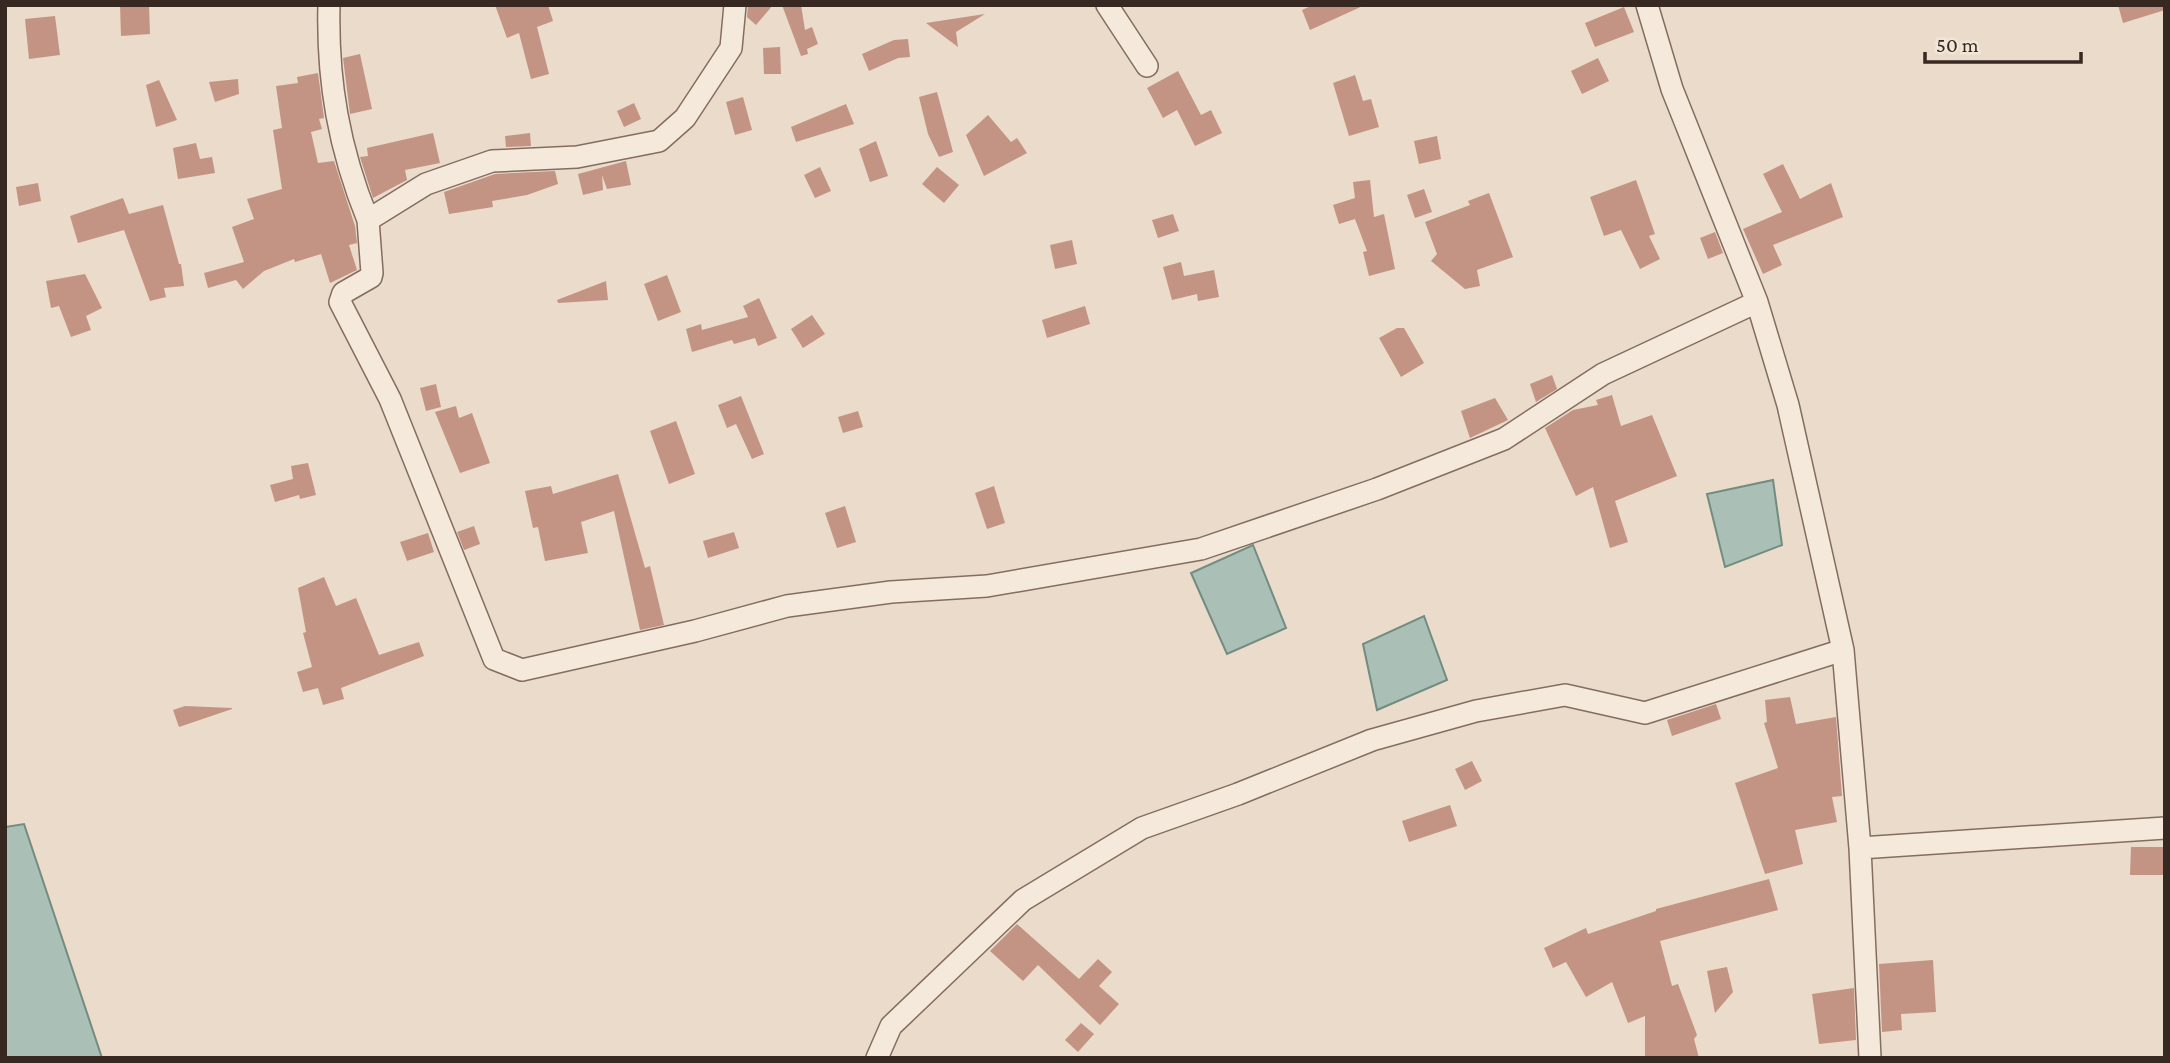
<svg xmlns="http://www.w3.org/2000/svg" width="2170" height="1063" viewBox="0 0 2170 1063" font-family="'Crimson Pro',serif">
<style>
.water{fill:#aabfb5;stroke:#718c81;stroke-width:2}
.building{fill:#c39484}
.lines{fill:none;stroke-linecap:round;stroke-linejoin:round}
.minor-casing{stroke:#846d60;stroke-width:24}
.minor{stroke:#f5e9dc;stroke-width:21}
</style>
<rect width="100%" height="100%" fill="#eadbca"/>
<path class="water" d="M 1773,480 L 1782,545 L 1725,567 L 1707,494 Z
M 1253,545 L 1286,628 L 1227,654 L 1191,573 Z
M 1424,616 L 1447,680 L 1377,710 L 1363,644 Z
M 24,824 L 102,1058 L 5,1058 L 5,827 Z"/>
<path class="building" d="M 120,5 L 149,5 L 150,34 L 121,36 Z
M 495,5 L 548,5 L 553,21 L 537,27 L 549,74 L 531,79 L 519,33 L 507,38 Z
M 748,5 L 773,5 L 756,25 L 747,17 Z
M 782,5 L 801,5 L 805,30 L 812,27 L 818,44 L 807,49 L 808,54 L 801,56 Z
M 1313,5 L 1365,5 L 1310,30 L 1302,10 Z
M 2118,5 L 2165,5 L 2165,10 L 2123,23 Z
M 1624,7 L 1634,32 L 1595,47 L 1585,23 Z
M 985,14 L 956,32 L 958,47 L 926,23 Z
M 55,16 L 60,55 L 29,59 L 25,19 Z
M 908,39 L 910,57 L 898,58 L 869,71 L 862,54 L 894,40 Z
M 780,47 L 781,74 L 764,74 L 763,48 Z
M 360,54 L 372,109 L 350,114 L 343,58 Z
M 1598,58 L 1609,81 L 1582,94 L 1571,71 Z
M 1178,71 L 1201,115 L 1211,110 L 1222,133 L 1195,146 L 1177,110 L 1163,118 L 1147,88 Z
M 318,73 L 324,118 L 319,119 L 322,129 L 311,132 L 318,163 L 334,161 L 355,226 L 357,243 L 349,245 L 357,270 L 330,283 L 321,254 L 295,262 L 294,259 L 264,271 L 243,289 L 236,280 L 208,288 L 204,273 L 244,262 L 232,227 L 254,219 L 247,199 L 282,189 L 273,130 L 282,128 L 276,86 L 298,83 L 297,77 Z
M 1355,75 L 1363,101 L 1371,99 L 1379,127 L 1349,136 L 1333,83 Z
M 238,79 L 239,94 L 215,102 L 209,82 Z
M 159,80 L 177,120 L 156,127 L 146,85 Z
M 937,92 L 953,152 L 939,157 L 928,134 L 919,97 Z
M 743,97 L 752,130 L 735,135 L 726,102 Z
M 634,103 L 641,119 L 624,127 L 617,111 Z
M 846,104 L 854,124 L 796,142 L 791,127 Z
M 988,115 L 1011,142 L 1017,138 L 1027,153 L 984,176 L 966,135 Z
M 433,133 L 440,163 L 405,170 L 407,180 L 373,198 L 360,157 L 368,156 L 367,148 Z
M 530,133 L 531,146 L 506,147 L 505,136 Z
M 1437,136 L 1441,159 L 1419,164 L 1414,141 Z
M 876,141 L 888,176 L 870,182 L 859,149 Z
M 196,143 L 200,159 L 212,157 L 215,173 L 178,179 L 173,148 Z
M 626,161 L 631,185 L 607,189 L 602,175 L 603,190 L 583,195 L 578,174 Z
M 1783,164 L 1800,199 L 1831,183 L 1843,217 L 1773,245 L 1782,265 L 1763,274 L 1743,229 L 1782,212 L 1763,174 Z
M 820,167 L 831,191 L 815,198 L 804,175 Z
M 937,167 L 959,185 L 944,203 L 922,184 Z
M 555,171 L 558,184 L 527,195 L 492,201 L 493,207 L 449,214 L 444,192 L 495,174 Z
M 1370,180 L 1374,217 L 1384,214 L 1395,269 L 1369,276 L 1363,252 L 1367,251 L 1355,219 L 1339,224 L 1333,205 L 1355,198 L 1353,182 Z
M 1636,180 L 1655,234 L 1649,236 L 1660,259 L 1640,269 L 1621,230 L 1604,236 L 1590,197 Z
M 38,183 L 41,201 L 19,206 L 16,187 Z
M 1424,189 L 1432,212 L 1415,218 L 1407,195 Z
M 1489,193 L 1513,257 L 1477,270 L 1480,286 L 1465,289 L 1431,261 L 1437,254 L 1425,222 L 1470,205 L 1468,201 Z
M 123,198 L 129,214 L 163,205 L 179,264 L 181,264 L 184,286 L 164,288 L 166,297 L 150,301 L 124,230 L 78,243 L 70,216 Z
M 1173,214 L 1179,231 L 1158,238 L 1152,220 Z
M 1715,232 L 1723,253 L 1708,259 L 1700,238 Z
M 1072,240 L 1077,264 L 1055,269 L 1050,245 Z
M 1181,262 L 1184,276 L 1214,270 L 1219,297 L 1198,301 L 1197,294 L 1172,300 L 1163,267 Z
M 85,274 L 102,308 L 86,316 L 91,330 L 71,337 L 59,306 L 51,308 L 46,281 Z
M 667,275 L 681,312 L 658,321 L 644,284 Z
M 606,281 L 608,300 L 558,303 L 557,300 Z
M 759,298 L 777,338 L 758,346 L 755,338 L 734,344 L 732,340 L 692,352 L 686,329 L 701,324 L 702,330 L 748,317 L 743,306 Z
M 1085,306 L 1090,324 L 1047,338 L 1042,320 Z
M 812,315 L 825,334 L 803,348 L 791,329 Z
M 1397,328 L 1404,328 L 1424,363 L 1401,377 L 1379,338 Z
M 1552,375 L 1557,389 L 1536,402 L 1530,384 Z
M 436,384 L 441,407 L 426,411 L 420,388 Z
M 1612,395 L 1621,426 L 1652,415 L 1677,476 L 1615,501 L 1628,542 L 1610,548 L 1593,487 L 1576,496 L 1545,428 L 1573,410 L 1598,405 L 1596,400 Z
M 741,396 L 764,454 L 752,459 L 736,424 L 727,428 L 718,405 Z
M 1495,398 L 1508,420 L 1470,438 L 1461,411 Z
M 456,406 L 459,418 L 472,413 L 490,463 L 460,473 L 435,412 Z
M 858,411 L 863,427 L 843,433 L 838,417 Z
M 676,421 L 695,474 L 669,484 L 650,431 Z
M 308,463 L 316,495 L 300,499 L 299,495 L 275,502 L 270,485 L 293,479 L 291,466 Z
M 618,474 L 645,568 L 650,566 L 664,625 L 640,630 L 614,511 L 581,522 L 588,553 L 545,561 L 538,527 L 533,528 L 525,491 L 551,486 L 553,494 Z
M 994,486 L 1005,523 L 987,529 L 975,493 Z
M 845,506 L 856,542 L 837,548 L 825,513 Z
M 474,526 L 480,544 L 464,550 L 457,532 Z
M 734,532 L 739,548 L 708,558 L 703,541 Z
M 428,533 L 434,552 L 407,561 L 400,542 Z
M 324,577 L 336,606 L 356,598 L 379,655 L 419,642 L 424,656 L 341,688 L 344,699 L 323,705 L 318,688 L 303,692 L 297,672 L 312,667 L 303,633 L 306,632 L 298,588 Z
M 1790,697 L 1796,724 L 1836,717 L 1842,796 L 1832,797 L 1837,822 L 1795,830 L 1803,864 L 1765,874 L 1735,783 L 1778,768 L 1764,723 L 1767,722 L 1765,700 Z
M 1716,704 L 1721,719 L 1672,736 L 1667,720 Z
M 185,706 L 232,708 L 232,709 L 179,727 L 173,710 Z
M 1472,761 L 1482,781 L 1465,790 L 1455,769 Z
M 1450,805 L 1457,826 L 1409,842 L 1402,821 Z
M 2131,847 L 2165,847 L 2165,875 L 2130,875 Z
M 1769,879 L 1778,910 L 1660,941 L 1672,986 L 1678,984 L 1697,1035 L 1694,1039 L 1699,1058 L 1645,1058 L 1645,1016 L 1628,1023 L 1612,982 L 1586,997 L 1566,962 L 1553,968 L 1544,948 L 1586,928 L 1588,934 L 1656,911 L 1656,909 Z
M 1017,924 L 1079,979 L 1098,959 L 1112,972 L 1099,986 L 1119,1004 L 1100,1025 L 1038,965 L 1023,981 L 990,951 Z
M 1933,960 L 1936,1012 L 1901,1014 L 1902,1030 L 1882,1032 L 1879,964 Z
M 1727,967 L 1733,992 L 1715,1013 L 1707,971 Z
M 1854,988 L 1856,1040 L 1819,1044 L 1812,994 Z
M 1081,1023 L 1094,1034 L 1078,1052 L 1065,1040 Z"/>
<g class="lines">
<defs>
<path id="minor" d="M 329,5 C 327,81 339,149 368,220 L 426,184 L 492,161 L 577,157 L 659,141 L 685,118 L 731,48 L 735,5
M 1107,5 L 1147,66
M 1647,5 L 1672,89 L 1757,302 L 1788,405 L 1843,650 L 1860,848 L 1870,1058
M 368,220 L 372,273 L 371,277 L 343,293 L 340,302 L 390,399 L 494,659 L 522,670 L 695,631 L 787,606 L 891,592 L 987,586 L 1201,549 L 1377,489 L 1504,439 L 1603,374 L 1757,302
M 1860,848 L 2165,828
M 877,1058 L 891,1026 L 1023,900 L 1142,828 L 1238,794 L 1372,740 L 1476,711 L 1565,695 L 1645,713 L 1843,650"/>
</defs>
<use href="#minor" class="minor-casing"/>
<use href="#minor" class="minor"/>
</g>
<rect width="2170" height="1063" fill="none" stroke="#372822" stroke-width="14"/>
<path d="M1925 52v10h156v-10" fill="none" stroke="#372822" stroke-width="3.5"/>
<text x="1936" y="52" font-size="21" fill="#372822" stroke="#f2e6d8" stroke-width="5" paint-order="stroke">50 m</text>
</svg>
